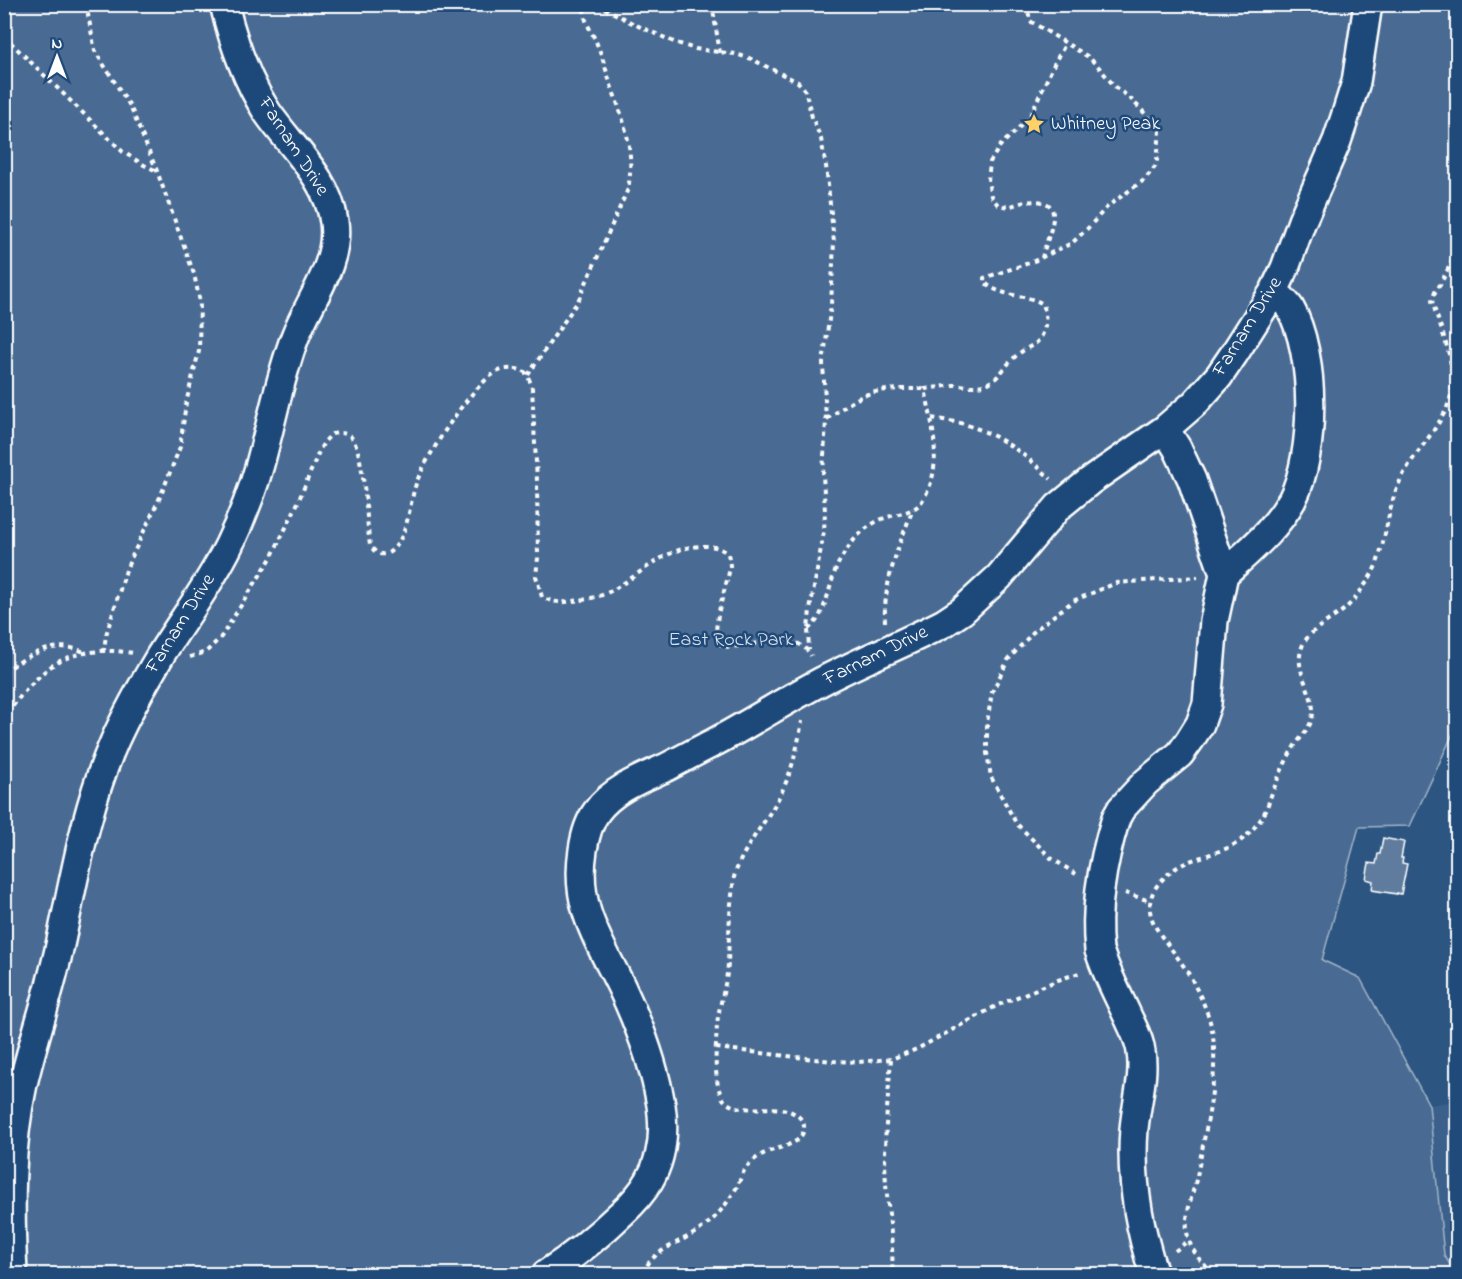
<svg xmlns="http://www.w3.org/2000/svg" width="1462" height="1279" viewBox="0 0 1462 1279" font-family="'Indie Flower',sans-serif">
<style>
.built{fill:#3b618b}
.green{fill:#486b92;stroke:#a4b5c8;stroke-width:1.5}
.building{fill:#5e7c9f;stroke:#fff;stroke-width:1.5}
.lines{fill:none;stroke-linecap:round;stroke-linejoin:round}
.minor-casing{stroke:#fff;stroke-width:32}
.path{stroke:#fff;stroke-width:4;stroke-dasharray:4.5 4.5;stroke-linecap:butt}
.minor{stroke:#1f4a7a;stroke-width:27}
.minor-bridge-casing{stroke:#fff;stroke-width:32;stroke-linecap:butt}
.minor-bridge{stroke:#1f4a7a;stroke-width:27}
.labels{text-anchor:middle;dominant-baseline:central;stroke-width:5;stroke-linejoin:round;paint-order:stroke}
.poi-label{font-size:20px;fill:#fff;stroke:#1f4a7a;text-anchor:start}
.street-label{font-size:20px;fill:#fff;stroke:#1f4a7a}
.park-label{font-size:20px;fill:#dae1e9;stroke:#1f4a7a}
</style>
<rect width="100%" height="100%" fill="#2c5582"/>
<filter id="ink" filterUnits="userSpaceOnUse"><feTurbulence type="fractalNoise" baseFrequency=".0167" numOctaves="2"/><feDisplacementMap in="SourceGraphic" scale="12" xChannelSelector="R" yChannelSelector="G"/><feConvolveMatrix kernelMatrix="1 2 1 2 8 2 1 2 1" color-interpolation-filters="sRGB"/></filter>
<g filter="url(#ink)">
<path class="built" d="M 1457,1101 L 1457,1274 L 1456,1274 L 1444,1255 L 1429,1105 Z"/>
<path class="green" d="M 5,5 L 1457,5 L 1457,725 L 1410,826 L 1359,827 L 1322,960 L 1360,978 L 1429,1105 L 1444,1255 L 1456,1274 L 5,1274 Z"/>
<path class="building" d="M 1383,838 L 1404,842 L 1401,858 L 1403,858 L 1402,863 L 1407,864 L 1401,894 L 1397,893 L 1397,894 L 1372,890 L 1373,881 L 1366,879 L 1369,863 L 1376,864 L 1378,854 L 1380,854 Z"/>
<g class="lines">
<defs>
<path id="minor" d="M 1224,574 C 1249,551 1275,530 1292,500 C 1316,454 1316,353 1290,308 C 1286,302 1279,296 1274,291
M 1116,818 L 1121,809 L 1146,782 L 1180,754 L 1190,740 L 1200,724 L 1207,704 L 1214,621 L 1224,574 L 1192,480 L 1177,448 L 1165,429
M 1099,950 C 1106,973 1118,995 1128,1017 C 1133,1028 1140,1040 1141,1052 C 1145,1077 1136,1104 1134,1129 C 1130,1178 1139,1228 1154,1274
M 13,1274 C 10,1210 9,1147 23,1084 C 34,1037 50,992 60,945 C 75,875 86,805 115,740 C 128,711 144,683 160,656 C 183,619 210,584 229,545 C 244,514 256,482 264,449 C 274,411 281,374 295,337 C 309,300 340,264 334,222 C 328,178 291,147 267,112 C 246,79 233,42 224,4
M 546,1274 C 574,1256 598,1236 622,1213 C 632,1204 642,1193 649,1181 C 663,1157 665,1132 661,1105 C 654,1063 639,1024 621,986 C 598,939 574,906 583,850 C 585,836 588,823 597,811 C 613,789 643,778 667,767 C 682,759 697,751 713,743 C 751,723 787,699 826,679 C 865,659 905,643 944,623 L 962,611 L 999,577 L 1058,507 L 1090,481 L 1165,429 L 1195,403 L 1219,376 L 1234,354 L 1274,291 L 1285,268 L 1302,221 L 1337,141 L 1346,114 L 1356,82 L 1368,4"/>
</defs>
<use href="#minor" class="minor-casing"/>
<path class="path" d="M 86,4 L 95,51 L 130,106 L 157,171 L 194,274 L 200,302 L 199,351 L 186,403 L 180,447 L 161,495 L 127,567 L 106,635 L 104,650
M 597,4 L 634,24 L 674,42 L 695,49 L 735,54 L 749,58 L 798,82 L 805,90 L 812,117 L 821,139 L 826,166 L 834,242 L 831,305 L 823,363 L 826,420 L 823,474 L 825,512 L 824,531 L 810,610 L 808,629 L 809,650
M 712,4 L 720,53
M 4,36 L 123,152 L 144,165 L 157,171
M 1042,258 C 1047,234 1072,195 1025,202 C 1012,204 1013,209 998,205 L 991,196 L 988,181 L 990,162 L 1000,146 L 1029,118 L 1055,62 L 1066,43
M 528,375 L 578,301 L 628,189 C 635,151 625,124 612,88 C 607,74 603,58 597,44 C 592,31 581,18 585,4
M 932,418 C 942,420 954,421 964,424 C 1000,435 1025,454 1051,479
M 827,419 C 840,410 853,399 868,394 C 886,388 907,389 925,389
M 885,622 C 883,583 899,545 913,509
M 808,629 C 826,618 829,583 838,564 C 841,559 844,553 848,548 C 855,537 869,524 882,519 C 892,515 903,514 913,509 C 919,506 922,502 925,496 C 943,466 932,422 925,389 C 935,388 944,386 953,385 C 964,385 976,388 986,384 C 999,379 1003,368 1013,359 C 1019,352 1028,348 1036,343 C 1047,334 1047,316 1043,304 C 1025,293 1001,298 984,282 L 984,278 L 1032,262 L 1072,243 L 1087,229 L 1108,206 L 1144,180 L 1155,167 L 1157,160 L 1160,131 L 1157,126 L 1129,97 L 1116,88 L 1097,65 L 1087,56 L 1030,21 L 1027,4
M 190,657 L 206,652 L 221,637 L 271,558 L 296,507 L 320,449 L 325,441 L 332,434 C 338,433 344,432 350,436 C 365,449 366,523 370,545 C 375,554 384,558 392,550 C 409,535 409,502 417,481 C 427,456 479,369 507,369 C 525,368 527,371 532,388 L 537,481 L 538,558 L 536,576 L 542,597 C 553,603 562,603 573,601 C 584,600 594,598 605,594 C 638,578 664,546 703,546 C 713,546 720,547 728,554 C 729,558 730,563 730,567 C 728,583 708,634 720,644 C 734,656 795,623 811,656
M 4,672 C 28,655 57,638 86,653
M 4,722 C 11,707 20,696 31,684 C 36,680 40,675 45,671 C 68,651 104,648 133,653
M 1076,874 L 1051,858 L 1016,823 L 991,777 L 987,753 L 987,723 L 992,692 L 1008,660 L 1035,630 L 1073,601 L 1116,583 L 1198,577
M 1125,893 L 1150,901
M 716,1048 L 833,1061 L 858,1062 L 891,1059 L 917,1049 L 998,1005 L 1058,980 L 1079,973
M 891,1059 C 888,1100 883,1141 886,1183 C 888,1213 894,1244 892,1274
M 1175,1251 L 1189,1240
M 646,1274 C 642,1255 685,1240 698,1231 C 715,1220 727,1204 737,1187 C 740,1181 742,1172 747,1167 C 750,1163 756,1158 761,1155 C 771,1149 795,1146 801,1136 C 810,1124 798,1113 786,1110 C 770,1105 737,1114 725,1101 C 712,1088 716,1042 717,1025 C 719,1004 727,984 728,963 C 729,940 729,918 732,895 C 733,889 733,883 734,877 C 742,850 760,830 774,806 C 790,780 797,751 802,721
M 1213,1274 C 1203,1263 1192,1253 1188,1237 C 1183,1216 1194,1192 1198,1171 C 1206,1127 1218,1081 1213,1036 C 1211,1020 1204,1003 1196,988 C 1191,976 1183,965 1175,954 C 1164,939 1145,920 1151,899 C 1152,892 1157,885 1162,880 C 1183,856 1212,858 1237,843 C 1247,837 1254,828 1261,819 C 1265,813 1268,805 1270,798 C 1277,781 1284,763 1294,747 C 1301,736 1312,727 1313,713 C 1314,690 1293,672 1302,647 C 1309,628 1334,620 1348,606 C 1352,602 1356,598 1359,593 C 1368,581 1377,568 1380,553 C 1388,527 1389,502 1402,477 C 1415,451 1445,423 1451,395 C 1457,363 1441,331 1432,301 L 1435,292 L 1440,285 L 1458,249"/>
<use href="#minor" class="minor"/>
<defs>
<path id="minor-bridge" d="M 1099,950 C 1094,906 1103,860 1116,818"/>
</defs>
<use href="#minor-bridge" class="minor-bridge-casing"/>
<use href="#minor-bridge" class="minor-bridge"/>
</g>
</g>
<defs>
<symbol id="sight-bare" viewBox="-9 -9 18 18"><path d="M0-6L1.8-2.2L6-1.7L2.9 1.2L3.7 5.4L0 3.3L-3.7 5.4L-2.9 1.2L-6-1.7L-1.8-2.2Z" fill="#ffd166" stroke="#1f4a7a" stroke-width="2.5" paint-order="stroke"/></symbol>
</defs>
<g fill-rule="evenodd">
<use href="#sight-bare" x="1019" y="109" width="30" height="30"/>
</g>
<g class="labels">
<g class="poi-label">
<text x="1051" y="124">Whitney Peak</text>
</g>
<g class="street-label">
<text transform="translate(293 147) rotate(57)">Farnam Drive</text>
<text transform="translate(1248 327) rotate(-58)">Farnam Drive</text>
<text transform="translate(181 624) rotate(-58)">Farnam Drive</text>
<text transform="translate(876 656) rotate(-26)">Farnam Drive</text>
</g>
<g class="park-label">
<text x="731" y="640">East Rock Park</text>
</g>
</g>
<rect width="1462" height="1279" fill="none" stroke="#1f4a7a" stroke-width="24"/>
<rect x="12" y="12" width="1438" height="1255" fill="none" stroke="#fff" stroke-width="2" filter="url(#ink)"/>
<g transform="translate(57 57)" stroke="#1f4a7a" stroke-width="4.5" paint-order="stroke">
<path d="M0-4.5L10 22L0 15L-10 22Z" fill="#ffffff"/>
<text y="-9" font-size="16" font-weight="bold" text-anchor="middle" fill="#ffffff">N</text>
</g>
</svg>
